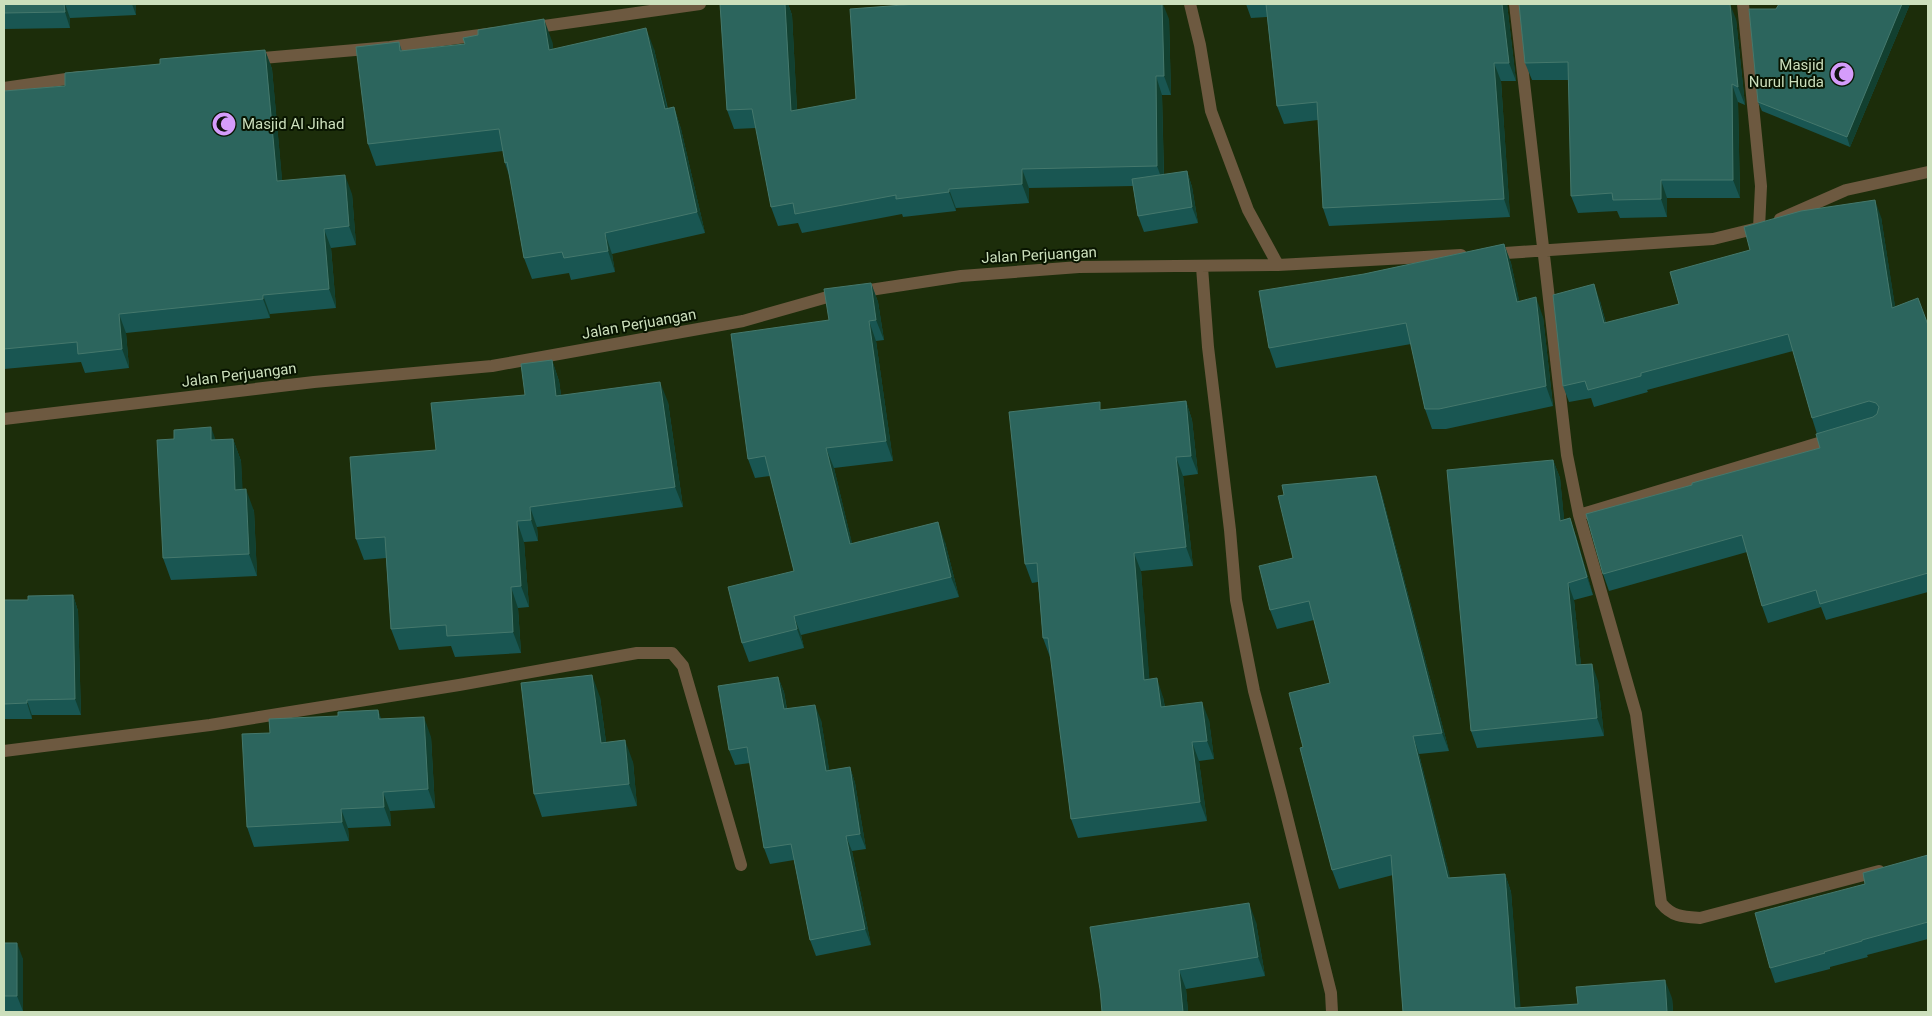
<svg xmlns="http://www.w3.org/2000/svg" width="1932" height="1016" viewBox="0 0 1932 1016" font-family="Roboto,sans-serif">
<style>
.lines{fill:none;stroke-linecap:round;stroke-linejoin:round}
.minor{stroke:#6d5940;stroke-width:12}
.wall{fill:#195652}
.shaded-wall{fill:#124030}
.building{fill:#2c655d;stroke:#45786c}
.labels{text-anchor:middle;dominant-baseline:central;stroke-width:4;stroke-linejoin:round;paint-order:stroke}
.poi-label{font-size:15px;fill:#ccdfbc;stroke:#081400;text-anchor:end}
.street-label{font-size:15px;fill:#ccdfbc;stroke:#081400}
</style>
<rect width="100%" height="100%" fill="#1c2d0a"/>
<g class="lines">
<path class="minor" d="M 1190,4 L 1200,45 L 1211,111 L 1248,210 L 1278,265
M 1515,4 L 1567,455 L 1579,515 L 1636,714 L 1661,903 C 1672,917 1684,917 1700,918 L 1879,871
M 1743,4 L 1761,186 L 1759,228
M 530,28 L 700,4
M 252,59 L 390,47 L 495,33
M 4,88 L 80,77
M 1780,219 L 1846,190 L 1928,172
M 1491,254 L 1713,239 L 1762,227
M 1202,267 L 1208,347 L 1230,530 L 1236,600 L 1254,691 L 1281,793 L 1331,993 L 1332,1012
M 4,419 L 314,382 L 492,366 L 743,321 L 831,296 L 961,276 L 1079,267 L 1278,265 L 1461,255
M 1579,515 L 1835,438
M 4,751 L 210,725 L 459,685 L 637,653 L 672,653 L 683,666 L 741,865"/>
</g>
<path class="wall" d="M 4,4 L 136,4 L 136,15 L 70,18 L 70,28 L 4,29 Z
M 720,4 L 788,4 L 792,15 L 797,110 L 856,99 L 1169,19 L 1171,95 L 1162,95 L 1164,175 L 1187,171 L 1192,187 L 1198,223 L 1144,232 L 1138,216 L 1133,186 L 1029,188 L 1029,203 L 956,208 L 956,211 L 903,217 L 902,214 L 802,233 L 798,223 L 778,226 L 771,207 L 756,128 L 734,129 L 727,110 Z
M 1246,4 L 1507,4 L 1516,81 L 1501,81 L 1510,217 L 1329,226 L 1323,208 L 1318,120 L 1284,124 L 1277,106 L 1267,17 L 1251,18 Z
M 1779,4 L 1910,4 L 1850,147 L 1762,111 L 1758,102 L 1776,9 Z
M 1736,19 L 1745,105 L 1738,102 L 1740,198 L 1667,198 L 1667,217 L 1620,218 L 1617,211 L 1578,213 L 1571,196 L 1569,80 L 1532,80 L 1525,63 Z
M 552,41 L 553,49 L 654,49 L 668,109 L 674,107 L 681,129 L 705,233 L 612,254 L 615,272 L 571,280 L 569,273 L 532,279 L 524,258 L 510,178 L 505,163 L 503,151 L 376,166 L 368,144 L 399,42 L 402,51 Z
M 265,50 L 272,69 L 282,181 L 352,194 L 356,245 L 331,248 L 336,308 L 270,314 L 270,318 L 126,333 L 129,368 L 85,373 L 81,362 L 4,369 L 4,91 L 65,86 L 160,64 Z
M 1881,217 L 1895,307 L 1928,325 L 1928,592 L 1826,620 L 1821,607 L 1768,623 L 1762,606 L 1747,552 L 1609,591 L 1603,574 L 1692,485 L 1820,448 L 1817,434 L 1812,418 L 1793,351 L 1647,390 L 1648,392 L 1594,407 L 1591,398 L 1569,402 L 1563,386 L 1600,301 L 1606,323 L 1679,304 Z
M 1504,244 L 1511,263 L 1519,301 L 1543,317 L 1553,406 L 1446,429 L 1432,429 L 1425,409 L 1411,344 L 1276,368 L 1269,348 L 1364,274 Z
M 871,283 L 878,302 L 884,340 L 876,341 L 893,461 L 834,468 L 852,544 L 945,542 L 959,597 L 801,635 L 804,648 L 749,662 L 742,643 L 794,571 L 770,476 L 755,478 L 748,459 L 829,320 Z
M 552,360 L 559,381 L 561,395 L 668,402 L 683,507 L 537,527 L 538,541 L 524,542 L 529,607 L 518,608 L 521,653 L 455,657 L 451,646 L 399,650 L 391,629 L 386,558 L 364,560 L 356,539 L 436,450 L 525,395 Z
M 1186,401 L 1192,420 L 1198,474 L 1183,476 L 1193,566 L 1141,571 L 1149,679 L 1163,697 L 1165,707 L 1209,720 L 1214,759 L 1199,761 L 1207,821 L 1078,838 L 1071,819 L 1051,657 L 1050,657 L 1043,638 L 1038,582 L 1032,583 L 1025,564 L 1102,410 Z
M 233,439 L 241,461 L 242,489 L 254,511 L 257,576 L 171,580 L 163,558 L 215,440 Z
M 1553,460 L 1560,478 L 1564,520 L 1576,536 L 1593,595 L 1574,600 L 1581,665 L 1598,681 L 1604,736 L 1477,748 L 1471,731 Z
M 1376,476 L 1382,495 L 1449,751 L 1419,754 L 1450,878 L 1505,874 L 1511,892 L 1520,1008 L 1672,998 L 1673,1012 L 1403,1012 L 1393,875 L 1339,889 L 1332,870 L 1303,747 L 1330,683 L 1314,620 L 1277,629 L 1270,610 L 1293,558 Z
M 73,595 L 78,611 L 81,715 L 32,715 L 32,719 L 4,719 L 4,600 L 28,600 Z
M 778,677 L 784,692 L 787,709 L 821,720 L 829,770 L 850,767 L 855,783 L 866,849 L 852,851 L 871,945 L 816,956 L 810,940 L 794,860 L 770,864 L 764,848 L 750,763 L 735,765 L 729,750 Z
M 600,697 L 606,742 L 633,762 L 637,806 L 542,817 L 534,794 Z
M 378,710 L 381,719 L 431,737 L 435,808 L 390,811 L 391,826 L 348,828 L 349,841 L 254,847 L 247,827 L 270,733 L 338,716 Z
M 1928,855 L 1928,939 L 1867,955 L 1868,957 L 1830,967 L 1830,969 L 1775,983 L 1770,968 L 1865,884 Z
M 1256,922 L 1265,976 L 1186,989 L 1188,1012 L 1102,1012 Z
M 4,943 L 23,959 L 23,1011 L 4,1011 Z"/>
<path class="shaded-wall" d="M 65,4 L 70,18 L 70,28 L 65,12 Z
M 132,4 L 136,4 L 136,15 Z
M 785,4 L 788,4 L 792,15 L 798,130 L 791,111 Z
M 1162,4 L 1163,4 L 1169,19 L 1171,95 L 1164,76 Z
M 1502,4 L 1507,4 L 1516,81 L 1509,63 Z
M 1730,4 L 1736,19 L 1745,105 L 1738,87 Z
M 1902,4 L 1910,4 L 1850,147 L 1847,137 Z
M 544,19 L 552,41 L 557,71 L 549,50 Z
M 646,28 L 654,49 L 672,131 L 665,109 Z
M 265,50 L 272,69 L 284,200 L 277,181 Z
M 1494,63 L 1501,81 L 1510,217 L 1504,199 Z
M 1156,76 L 1162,95 L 1164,185 L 1157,166 Z
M 1732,84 L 1738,102 L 1740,198 L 1733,180 Z
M 674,107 L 681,129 L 705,233 L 697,212 Z
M 1022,169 L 1029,188 L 1029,203 L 1022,184 Z
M 1187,171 L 1192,187 L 1198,223 L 1192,207 Z
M 345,175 L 352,194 L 356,245 L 349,226 Z
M 1661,180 L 1667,198 L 1667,217 L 1661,199 Z
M 949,189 L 956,208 L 956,211 L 949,192 Z
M 1875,200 L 1881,217 L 1898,325 L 1892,308 Z
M 324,229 L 331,248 L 336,308 L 329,289 Z
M 605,233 L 612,254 L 615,272 L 608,251 Z
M 1504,244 L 1511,263 L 1524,322 L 1517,302 Z
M 871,283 L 878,302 L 884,340 L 876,320 Z
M 1594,284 L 1600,301 L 1610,340 L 1604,323 Z
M 263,295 L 270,314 L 270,318 L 263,299 Z
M 1536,297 L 1543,317 L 1553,406 L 1546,386 Z
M 119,314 L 126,333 L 129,368 L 122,349 Z
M 869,321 L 876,341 L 893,461 L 886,441 Z
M 552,360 L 559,381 L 564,416 L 556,396 Z
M 660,382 L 668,402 L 683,507 L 675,487 Z
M 1186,401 L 1192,420 L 1198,474 L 1191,456 Z
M 211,427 L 219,449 L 211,440 Z
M 233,439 L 241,461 L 244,512 L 235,490 Z
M 826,448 L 834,468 L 857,564 L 850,544 Z
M 1176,457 L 1183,476 L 1193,566 L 1186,547 Z
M 1553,460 L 1560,478 L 1566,538 L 1560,521 Z
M 1376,476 L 1382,495 L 1449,751 L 1442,733 Z
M 246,489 L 254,511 L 257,576 L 249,554 Z
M 530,507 L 537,527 L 538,541 L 531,520 Z
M 1570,518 L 1576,536 L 1593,595 L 1587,577 Z
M 517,521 L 524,542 L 529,607 L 521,586 Z
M 938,522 L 945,542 L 959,597 L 951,577 Z
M 1134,553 L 1141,571 L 1151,699 L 1144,680 Z
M 1568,583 L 1574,600 L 1583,683 L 1576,665 Z
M 511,587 L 518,608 L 521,653 L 513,632 Z
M 73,595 L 78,611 L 81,715 L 75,699 Z
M 794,616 L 801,635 L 804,648 L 797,629 Z
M 1592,664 L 1598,681 L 1604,736 L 1597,718 Z
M 592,675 L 600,697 L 609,765 L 601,743 Z
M 778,677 L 784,692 L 789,725 L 784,709 Z
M 1157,678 L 1163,697 L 1168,726 L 1161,707 Z
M 27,700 L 32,715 L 32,719 L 27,703 Z
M 1202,702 L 1209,720 L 1214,759 L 1207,741 Z
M 815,705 L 821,720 L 832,786 L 826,771 Z
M 378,710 L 385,730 L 379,719 Z
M 424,717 L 431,737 L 435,808 L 428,789 Z
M 1413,736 L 1419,754 L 1455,897 L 1448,878 Z
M 625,740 L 633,762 L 637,806 L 629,784 Z
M 1192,742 L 1199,761 L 1207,821 L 1200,802 Z
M 850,767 L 855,783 L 866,849 L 860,834 Z
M 383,792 L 390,811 L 391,826 L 384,807 Z
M 341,809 L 348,828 L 349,841 L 342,822 Z
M 846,836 L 852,851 L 871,945 L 865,929 Z
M 1505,874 L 1511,892 L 1521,1012 L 1515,1008 Z
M 1249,903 L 1256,922 L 1265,976 L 1258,957 Z
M 17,943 L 23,959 L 23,1011 L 17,996 Z
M 1179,970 L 1186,989 L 1188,1012 L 1183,1012 Z
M 1665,980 L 1672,998 L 1673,1012 L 1667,1012 Z"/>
<path class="building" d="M 4,4 L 64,4 L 65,12 L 4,13 Z
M 720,4 L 785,4 L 791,111 L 856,99 L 850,9 L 916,4 L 1162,4 L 1164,76 L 1156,76 L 1157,166 L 1022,169 L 1022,184 L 949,189 L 949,192 L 896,199 L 896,195 L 795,214 L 793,203 L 771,207 L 752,109 L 727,110 Z
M 1266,4 L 1502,4 L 1509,63 L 1494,63 L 1504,199 L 1323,208 L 1317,102 L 1277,106 Z
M 1519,4 L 1730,4 L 1738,87 L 1732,84 L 1733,180 L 1661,180 L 1661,199 L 1613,200 L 1612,193 L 1571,196 L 1568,62 L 1525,63 Z
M 1779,4 L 1902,4 L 1847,137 L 1758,102 L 1749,9 L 1776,9 Z
M 544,19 L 549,50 L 646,28 L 665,109 L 674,107 L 697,212 L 605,233 L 608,251 L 564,258 L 562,252 L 524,258 L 507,162 L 505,163 L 499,129 L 368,144 L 356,47 L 399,42 L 400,51 L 465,44 L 463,38 L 478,35 L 478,30 Z
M 265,50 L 277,181 L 345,175 L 349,226 L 324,229 L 329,289 L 263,295 L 263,299 L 119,314 L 122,349 L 78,354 L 77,342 L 4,349 L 4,91 L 65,86 L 65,73 L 160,64 L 160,59 Z
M 1187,171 L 1192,207 L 1138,216 L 1132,179 Z
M 1875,200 L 1892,308 L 1918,298 L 1928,325 L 1928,573 L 1820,604 L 1816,590 L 1762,606 L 1742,535 L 1603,574 L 1586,514 L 1692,485 L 1692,483 L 1820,448 L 1816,434 L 1873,417 L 1877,414 L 1879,407 L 1876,403 L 1869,401 L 1812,418 L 1788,334 L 1641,373 L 1641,376 L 1588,390 L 1585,381 L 1563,386 L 1553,295 L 1594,284 L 1604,323 L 1679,304 L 1670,272 L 1750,250 L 1744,227 L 1801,211 Z
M 1504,244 L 1517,302 L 1536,297 L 1546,386 L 1439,409 L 1425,409 L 1406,323 L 1269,348 L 1259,291 L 1364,274 Z
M 871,283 L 876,320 L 869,321 L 886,441 L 826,448 L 850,544 L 938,522 L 951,577 L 794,616 L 797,629 L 742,643 L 728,587 L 794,571 L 765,456 L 748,459 L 731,334 L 829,320 L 824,289 Z
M 552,360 L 556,396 L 660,382 L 675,487 L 530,507 L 531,520 L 517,521 L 521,586 L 511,587 L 513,632 L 447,636 L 446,625 L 391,629 L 385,537 L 356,539 L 350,457 L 436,450 L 431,403 L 525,395 L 521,364 Z
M 1186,401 L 1191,456 L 1176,457 L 1186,547 L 1134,553 L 1144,680 L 1157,678 L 1161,707 L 1202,702 L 1207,741 L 1192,742 L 1200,802 L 1071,819 L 1048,638 L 1043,638 L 1037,563 L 1025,564 L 1009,412 L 1100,402 L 1100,410 Z
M 211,427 L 211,440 L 233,439 L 235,490 L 246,489 L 249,554 L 163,558 L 157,440 L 174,439 L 174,430 Z
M 1553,460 L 1560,521 L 1570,518 L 1587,577 L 1568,583 L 1576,665 L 1592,664 L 1597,718 L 1471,731 L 1447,470 Z
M 1376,476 L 1442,733 L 1413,736 L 1448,878 L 1505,874 L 1515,1008 L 1578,1004 L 1576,987 L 1665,980 L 1667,1012 L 1403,1012 L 1391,855 L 1332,870 L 1300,748 L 1303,747 L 1289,693 L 1330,683 L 1309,601 L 1270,610 L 1259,566 L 1293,558 L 1278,496 L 1284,495 L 1282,485 Z
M 73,595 L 75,699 L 27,700 L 27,703 L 4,704 L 4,600 L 28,600 L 28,596 Z
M 592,675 L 601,743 L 625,740 L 629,784 L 534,794 L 521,683 Z
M 778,677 L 784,709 L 815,705 L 826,771 L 850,767 L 860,834 L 846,836 L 865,929 L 810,940 L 791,844 L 764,848 L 747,747 L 729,750 L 718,686 Z
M 378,710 L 379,719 L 424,717 L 428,789 L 383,792 L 384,807 L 341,809 L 342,822 L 247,827 L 242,734 L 270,733 L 269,719 L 338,716 L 338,712 Z
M 1928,855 L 1928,922 L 1862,940 L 1862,941 L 1824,952 L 1825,953 L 1770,968 L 1755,913 L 1865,884 L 1863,873 Z
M 1249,903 L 1258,957 L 1179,970 L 1183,1012 L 1102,1012 L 1100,989 L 1090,927 Z
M 4,943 L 17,943 L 17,996 L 4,996 Z"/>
<defs>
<symbol id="mosque-disc" viewBox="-11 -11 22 22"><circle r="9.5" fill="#d59cfb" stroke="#081400"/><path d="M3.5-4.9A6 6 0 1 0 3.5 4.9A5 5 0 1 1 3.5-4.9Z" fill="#111"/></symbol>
</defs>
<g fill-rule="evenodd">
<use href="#mosque-disc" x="1828" y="60" width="28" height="28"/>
<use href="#mosque-disc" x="210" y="110" width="28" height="28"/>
</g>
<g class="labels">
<g class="poi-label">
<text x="1824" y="65">Masjid<tspan x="1824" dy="17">Nurul Huda</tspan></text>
<text x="242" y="124" text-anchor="start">Masjid Al Jihad</text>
</g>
<g class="street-label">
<text transform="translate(1039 255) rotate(-3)">Jalan Perjuangan</text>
<text transform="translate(639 324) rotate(-10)">Jalan Perjuangan</text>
<text transform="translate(239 375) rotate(-7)">Jalan Perjuangan</text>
</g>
</g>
<rect width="1932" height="1016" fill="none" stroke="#ccdfbc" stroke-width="10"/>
</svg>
